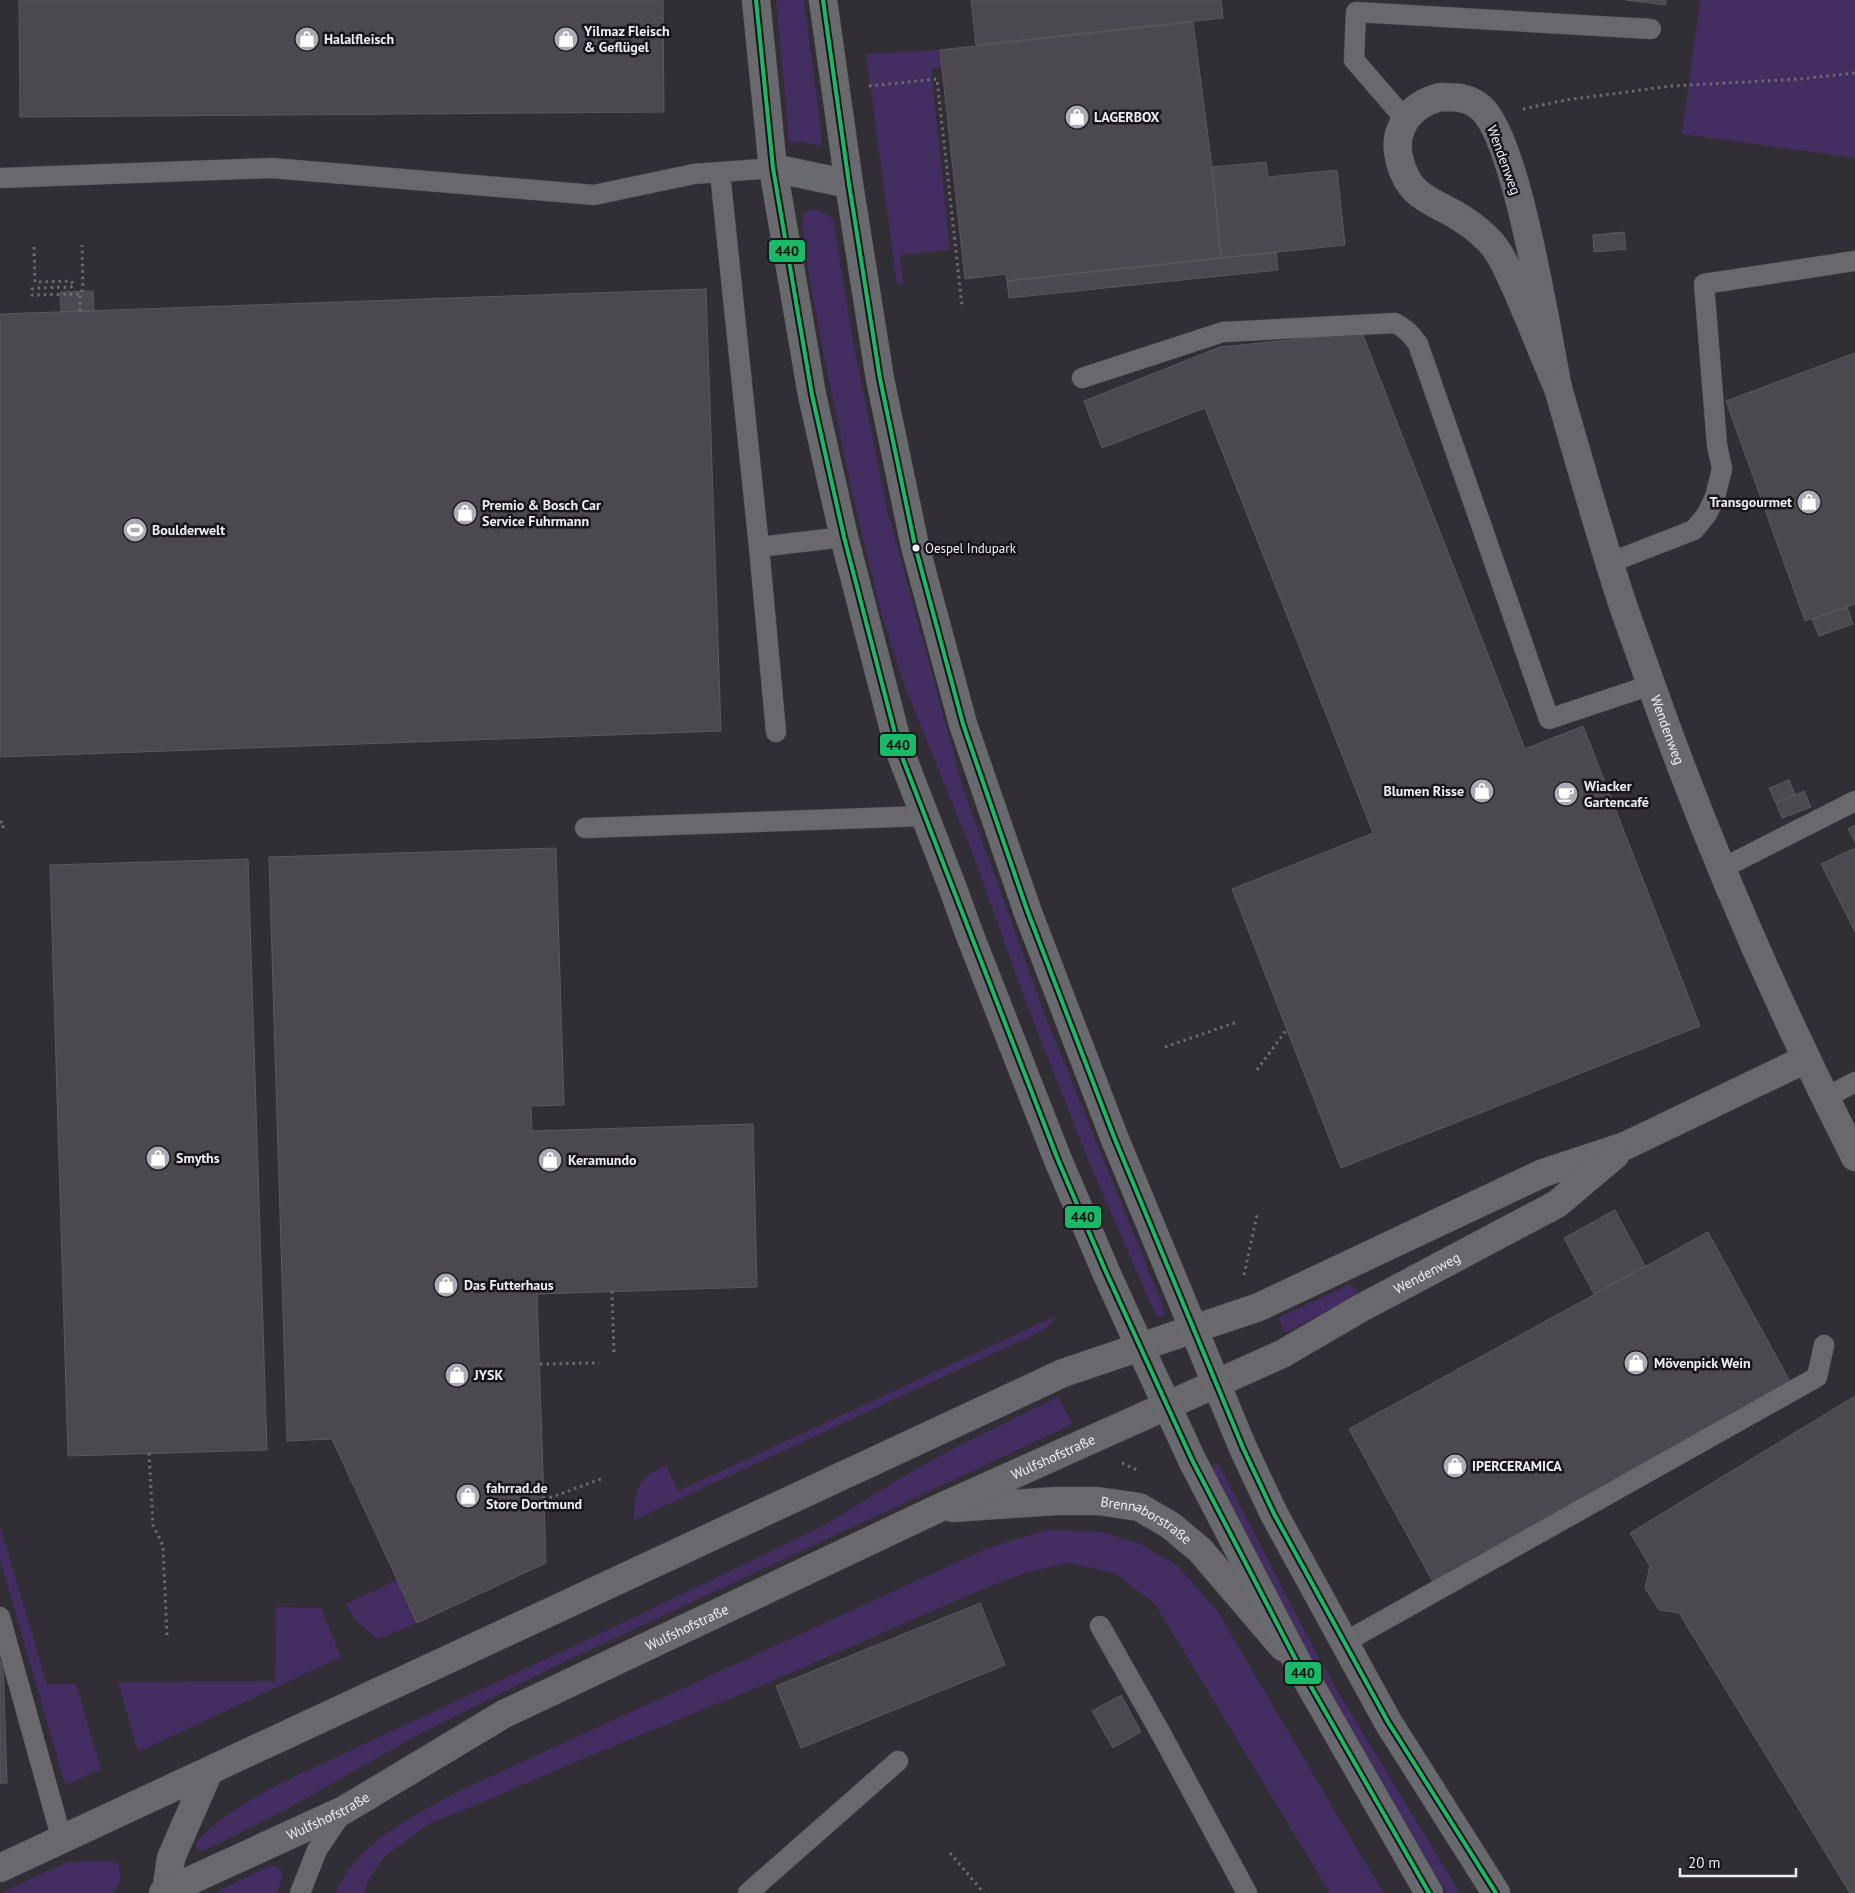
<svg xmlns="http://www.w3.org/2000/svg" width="1855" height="1893" viewBox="0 0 1855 1893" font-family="'PT Sans',sans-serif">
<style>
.green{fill:#432e61}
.building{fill:#4b494f;stroke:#5a585d}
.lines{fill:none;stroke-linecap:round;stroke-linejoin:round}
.service-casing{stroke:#4d4b50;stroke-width:21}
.minor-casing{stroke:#4d4b50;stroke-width:29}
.secondary-casing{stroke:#4d4b50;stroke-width:29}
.path{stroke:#6b6a6e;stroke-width:3;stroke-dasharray:2.5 4;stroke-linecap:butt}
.service{stroke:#6a686d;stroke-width:20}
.minor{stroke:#6a686d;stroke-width:28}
.secondary{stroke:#686a6e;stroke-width:28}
.bus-1-casing{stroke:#17151b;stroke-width:8}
.bus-1{stroke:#1ab867;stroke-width:4}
.bus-dot{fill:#efedf5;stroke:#17151b;stroke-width:2}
.labels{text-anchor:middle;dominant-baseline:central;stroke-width:5;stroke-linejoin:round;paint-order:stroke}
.bus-label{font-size:13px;fill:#efedf5;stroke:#17151b;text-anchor:start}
.poi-label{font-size:14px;font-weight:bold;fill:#efedf5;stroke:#17151b;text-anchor:start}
.street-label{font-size:14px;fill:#efedf5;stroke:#17151b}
.line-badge{stroke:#17151b;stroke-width:2}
.pale-badge-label{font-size:14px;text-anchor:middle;font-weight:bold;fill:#111}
</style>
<rect width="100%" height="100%" fill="#312e35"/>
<path class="green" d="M 776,0 L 804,0 L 822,139 L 821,146 L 802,142 L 790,142 L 789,140 Z
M 1700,0 L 1855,0 L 1855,158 L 1682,134 Z
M 940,50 L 943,67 L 931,69 L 950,250 L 900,255 L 903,285 L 897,285 L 866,54 Z
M 808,210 L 818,210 L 833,218 L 853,342 L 888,513 L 964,791 L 1045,1015 L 1164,1309 L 1165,1314 L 1161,1317 L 1158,1317 L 1153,1309 L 1091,1167 L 1028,1008 L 974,857 L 905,687 L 881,613 L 853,497 L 824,356 L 809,276 L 802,223 L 803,216 Z
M 1349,1285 L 1356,1288 L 1357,1293 L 1354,1297 L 1285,1333 L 1278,1318 Z
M 1056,1316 L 1048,1327 L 1033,1335 L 634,1520 C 635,1489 636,1479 666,1465 L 678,1491 Z
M 1058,1397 L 1073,1424 L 566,1661 L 418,1735 L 287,1809 L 206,1850 L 200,1851 L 196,1848 L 196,1843 C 219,1816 251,1799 283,1782 L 608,1630 L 823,1526 L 897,1480 L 958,1446 Z
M 1218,1463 L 1303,1628 L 1338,1692 L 1460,1893 L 1447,1893 L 1328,1697 L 1209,1468 Z
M 0,1526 L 47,1684 L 76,1684 L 101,1769 L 65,1785 L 0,1559 Z
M 1047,1530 L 1102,1532 L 1140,1544 L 1177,1565 L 1218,1612 L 1366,1864 L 1384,1893 L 1330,1893 L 1155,1604 L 1115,1573 L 1069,1563 L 1024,1573 L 976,1592 L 763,1685 L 587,1757 L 464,1810 L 432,1822 L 385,1856 L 369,1879 L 364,1893 L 336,1893 C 355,1843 413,1816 457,1792 L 988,1548 Z
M 397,1580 L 417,1623 L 378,1639 L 355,1620 L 346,1604 Z
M 276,1607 L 321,1608 L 341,1657 L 138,1752 L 118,1682 L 273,1681 L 275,1686 Z
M 109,1861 L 118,1864 C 122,1875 122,1884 113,1893 L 0,1893 L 68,1862 Z
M 271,1865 L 279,1867 L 283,1875 L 277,1893 L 214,1893 Z"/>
<path class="building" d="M 19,0 L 663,0 L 664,112 L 20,117 Z
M 971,0 L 1221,0 L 1223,18 L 976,45 Z
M 1626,0 L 1666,0 L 1666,5 Z
M 1193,22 L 1212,167 L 1221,258 L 1007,281 L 1006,274 L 965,279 L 940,50 Z
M 1266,162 L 1268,177 L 1337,170 L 1345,245 L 1221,258 L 1212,167 Z
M 1624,232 L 1626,249 L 1594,252 L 1593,235 Z
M 1276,252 L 1278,270 L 1009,298 L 1007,281 Z
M 706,289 L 721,731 L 0,757 L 0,314 Z
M 93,291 L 94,311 L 61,312 L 60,292 Z
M 1362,333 L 1525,749 L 1583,726 L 1700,1026 L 1341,1168 L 1232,889 L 1373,833 L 1205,408 L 1102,448 L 1084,401 L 1220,347 Z
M 1855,353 L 1855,604 L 1805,621 L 1726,401 Z
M 1847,607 L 1853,624 L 1819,636 L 1812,619 Z
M 1789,780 L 1795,794 L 1775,802 L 1769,788 Z
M 1804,791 L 1811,807 L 1782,818 L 1776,803 Z
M 1855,825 L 1855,842 L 1848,829 Z
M 556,848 L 564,1105 L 531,1106 L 532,1131 L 753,1124 L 757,1287 L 537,1294 L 546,1563 L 417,1623 L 332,1439 L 287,1441 L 269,857 Z
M 1855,848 L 1855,932 L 1821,864 Z
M 248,859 L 267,1450 L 68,1456 L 50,865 Z
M 1615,1210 L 1645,1266 L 1594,1294 L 1564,1238 Z
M 1708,1232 L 1792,1385 L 1433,1582 L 1349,1429 Z
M 1855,1396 L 1855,1893 L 1850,1893 L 1679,1613 L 1659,1610 L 1645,1588 L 1650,1566 L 1630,1533 Z
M 980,1603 L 1005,1665 L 801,1748 L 776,1686 Z
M 0,1661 L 3,1661 L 7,1783 L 0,1783 Z
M 1121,1695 L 1141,1732 L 1113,1748 L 1092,1711 Z"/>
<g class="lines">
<defs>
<path id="service" d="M 1405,119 L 1354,60 L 1356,12 L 1651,29
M 720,173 L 759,547 L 844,537
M 0,178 L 272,168 L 594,195 L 694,174 L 773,168
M 1082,378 L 1223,332 L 1395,323 C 1406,328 1412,335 1418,344 L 1549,719 L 1651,685
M 759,547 L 776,732
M 1609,563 L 1694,530 L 1707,514 L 1715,497 L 1722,469 L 1717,445 L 1704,284 L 1855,261
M 585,828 L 924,816
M 1721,869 L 1855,801
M 1825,1098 L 1855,1082
M 0,1617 L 62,1840
M 1100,1626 L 1159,1730 L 1247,1893
M 1345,1642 L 1817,1377 L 1824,1345
M 300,1893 L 317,1850 L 344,1810
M 748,1893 L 898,1761"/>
<g id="minor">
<path d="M 1441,97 C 1455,97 1468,97 1480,107 C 1517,136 1547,335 1558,388 C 1543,354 1530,319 1515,286 C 1509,273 1504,260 1496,249 C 1486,235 1471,224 1456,215 C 1430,200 1409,196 1400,162 C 1397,151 1396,140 1401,129 C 1407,112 1423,101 1441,97 Z"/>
<path id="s1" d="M 1558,388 C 1577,454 1596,521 1617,587 C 1626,616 1637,644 1647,673 C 1705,839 1775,1000 1855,1157"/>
<path id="s2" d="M 953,1508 L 1056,1501 L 1098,1501 L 1139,1507 L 1170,1525 L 1200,1550 L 1283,1647"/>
<path d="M 0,1868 L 1063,1373 L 1259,1307 L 1543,1173 L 1625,1146 L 1806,1059"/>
<path d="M 166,1892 L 171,1858 L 209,1771"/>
<path id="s3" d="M 163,1893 L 344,1810 L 504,1714 L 937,1509 L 1282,1354 L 1361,1308 L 1557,1204 L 1615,1155"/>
</g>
<path id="secondary" d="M 756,0 L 773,168 L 812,395 L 844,537 L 899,749 L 952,886 L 969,933 L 1058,1160 L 1106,1272 L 1140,1347 L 1192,1460 L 1298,1664 L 1429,1893
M 823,0 L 849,184 L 880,379 L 915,546 L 963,724 L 1027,910 L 1114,1137 L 1243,1448 L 1274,1514 L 1388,1722 L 1496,1893
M 773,168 L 849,184"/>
</defs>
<use href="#service" class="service-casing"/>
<use href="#minor" class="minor-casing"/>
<use href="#secondary" class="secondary-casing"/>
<path class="path" d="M 869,86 L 937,79 L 962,306
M 1523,109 L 1566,100 L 1671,86 L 1800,79 L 1855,73
M 34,247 L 35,282 L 71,281 L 74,285 L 71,287 L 36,288 L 32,289 L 32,295 L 80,294
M 80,311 L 80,294 L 83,289 L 82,245
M 0,822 L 3,822 L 3,831
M 1165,1047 L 1237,1022
M 1257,1070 L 1287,1029
M 1244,1275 L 1257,1215
M 612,1291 L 614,1353
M 540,1364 L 599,1363
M 149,1453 L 153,1525 L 163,1546 L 167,1636
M 1122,1463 L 1139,1471
M 543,1498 L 552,1497 L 604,1478
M 950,1853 L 984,1893"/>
<use href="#service" class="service"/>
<use href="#minor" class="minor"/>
<use href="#secondary" class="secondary"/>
<defs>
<path id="bus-1" d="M 756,0 L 773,168 L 812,395 L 844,537 L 899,749 L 1058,1160 L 1106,1272 L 1192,1460 L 1298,1664 L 1429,1893
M 823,0 L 849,184 L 880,379 L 915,546 L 963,724 L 1027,910 L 1114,1137 L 1243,1448 L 1274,1514 L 1388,1722 L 1496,1893"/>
</defs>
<use href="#bus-1" class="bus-1-casing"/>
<use href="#bus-1" class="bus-1"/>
</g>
<defs>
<symbol id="shop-disc" viewBox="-11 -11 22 22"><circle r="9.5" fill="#acaab2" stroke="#17151b"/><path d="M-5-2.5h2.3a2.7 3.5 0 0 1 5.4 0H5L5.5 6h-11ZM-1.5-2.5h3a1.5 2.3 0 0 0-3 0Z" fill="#fff"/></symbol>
<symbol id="stadium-disc" viewBox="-11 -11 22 22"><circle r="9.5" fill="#acaab2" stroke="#17151b"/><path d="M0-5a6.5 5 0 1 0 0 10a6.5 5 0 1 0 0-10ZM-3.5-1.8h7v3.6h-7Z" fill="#fff"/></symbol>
<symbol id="cafe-disc" viewBox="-11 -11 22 22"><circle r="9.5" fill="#acaab2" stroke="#17151b"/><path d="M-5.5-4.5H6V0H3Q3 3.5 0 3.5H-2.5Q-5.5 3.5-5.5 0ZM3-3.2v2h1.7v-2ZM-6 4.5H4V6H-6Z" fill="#fff"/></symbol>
</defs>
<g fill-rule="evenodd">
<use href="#shop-disc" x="293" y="25" width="28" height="28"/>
<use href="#shop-disc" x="552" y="25" width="28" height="28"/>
<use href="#shop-disc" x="1063" y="103" width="28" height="28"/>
<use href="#shop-disc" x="1795" y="488" width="28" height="28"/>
<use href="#shop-disc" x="451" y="499" width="28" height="28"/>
<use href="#stadium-disc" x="121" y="516" width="28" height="28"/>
<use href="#shop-disc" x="1468" y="777" width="28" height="28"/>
<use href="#cafe-disc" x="1552" y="780" width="28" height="28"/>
<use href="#shop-disc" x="144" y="1144" width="28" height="28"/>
<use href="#shop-disc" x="536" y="1146" width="28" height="28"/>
<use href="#shop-disc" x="432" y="1271" width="28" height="28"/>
<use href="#shop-disc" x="1622" y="1349" width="28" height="28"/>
<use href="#shop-disc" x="443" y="1361" width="28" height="28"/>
<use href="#shop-disc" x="1441" y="1452" width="28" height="28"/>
<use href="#shop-disc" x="454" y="1482" width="28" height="28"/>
</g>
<circle class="bus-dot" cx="916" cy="548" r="4.5"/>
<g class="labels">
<g class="bus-label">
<text x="925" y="548">Oespel Indupark</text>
</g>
<g class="poi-label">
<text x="584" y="31">Yilmaz Fleisch<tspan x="584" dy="16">&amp; Geflügel</tspan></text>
<text x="324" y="39">Halalfleisch</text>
<text x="1094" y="117">LAGERBOX</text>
<text x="1792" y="502" text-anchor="end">Transgourmet</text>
<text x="482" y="505">Premio &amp; Bosch Car<tspan x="482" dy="16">Service Fuhrmann</tspan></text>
<text x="152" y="530">Boulderwelt</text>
<text x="1584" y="786">Wiacker<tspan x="1584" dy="16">Gartencafé</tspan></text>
<text x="1464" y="791" text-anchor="end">Blumen Risse</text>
<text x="176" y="1158">Smyths</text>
<text x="568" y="1160">Keramundo</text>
<text x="464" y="1285">Das Futterhaus</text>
<text x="1654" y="1363">Mövenpick Wein</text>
<text x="474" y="1375">JYSK</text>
<text x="1472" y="1466">IPERCERAMICA</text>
<text x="486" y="1488">fahrrad.de<tspan x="486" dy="16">Store Dortmund</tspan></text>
</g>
<g class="street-label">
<text transform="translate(1504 160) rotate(70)">Wendenweg</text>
<text stroke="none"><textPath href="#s1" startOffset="359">Wendenweg</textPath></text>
<text stroke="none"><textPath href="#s3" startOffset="1409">Wendenweg</textPath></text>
<text stroke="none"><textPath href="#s3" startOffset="992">Wulfshofstraße</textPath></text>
<text stroke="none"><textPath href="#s2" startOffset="198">Brennaborstraße</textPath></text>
<text stroke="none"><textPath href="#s3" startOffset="588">Wulfshofstraße</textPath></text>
<text stroke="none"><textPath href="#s3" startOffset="182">Wulfshofstraße</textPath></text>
</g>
</g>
<g class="line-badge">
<rect x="768" y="239" width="38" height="24" rx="5" fill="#1ab867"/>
<rect x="879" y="733" width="38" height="24" rx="5" fill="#1ab867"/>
<rect x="1064" y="1205" width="38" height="24" rx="5" fill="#1ab867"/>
<rect x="1284" y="1661" width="38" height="24" rx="5" fill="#1ab867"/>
</g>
<g class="pale-badge-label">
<text x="787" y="256">440</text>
<text x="898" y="750">440</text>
<text x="1083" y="1222">440</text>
<text x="1303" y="1678">440</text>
</g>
<path d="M1680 1868v8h116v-8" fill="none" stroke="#efedf5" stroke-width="2.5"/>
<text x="1688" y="1868" font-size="15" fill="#efedf5" stroke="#17151b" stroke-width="4" paint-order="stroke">20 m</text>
</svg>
